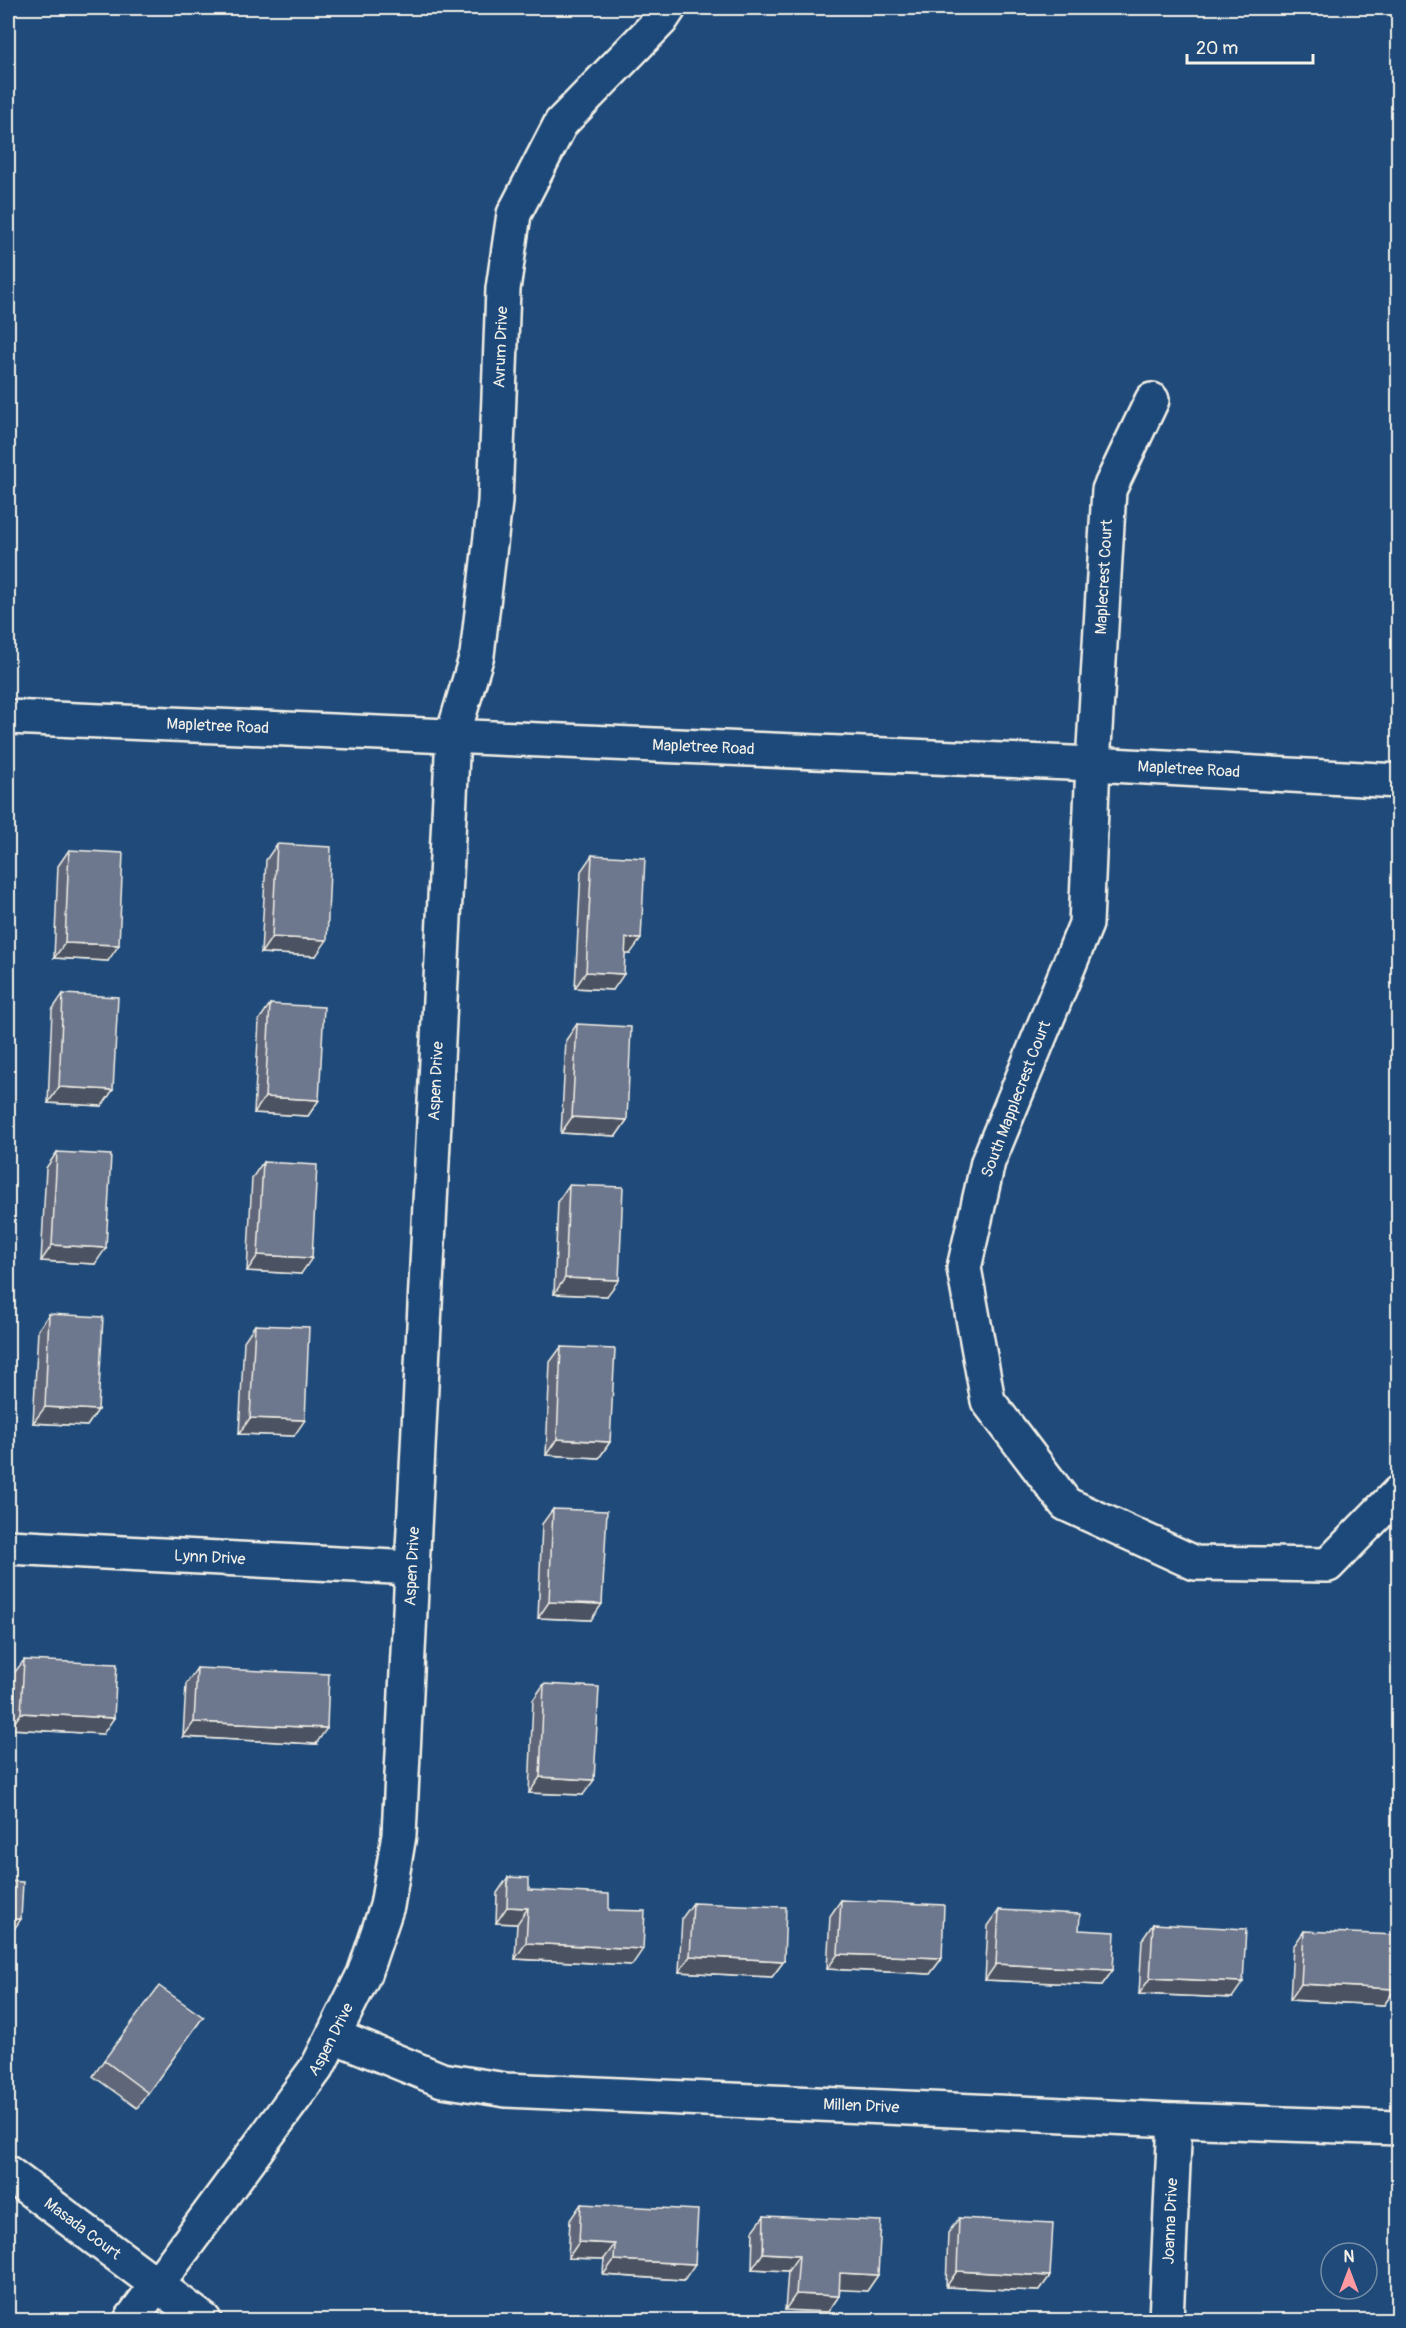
<svg xmlns="http://www.w3.org/2000/svg" width="1406" height="2328" viewBox="0 0 1406 2328" font-family="Pangolin,sans-serif">
<style>
.lines{fill:none;stroke-linecap:round;stroke-linejoin:round}
.minor-casing{stroke:#f4f1e8;stroke-width:38}
.minor{stroke:#1f4a7a;stroke-width:33}
.wall{fill:#5e6679;stroke:#f4f1e8;stroke-width:1.5}
.shaded-wall{fill:#4c5363;stroke:#f4f1e8;stroke-width:1.5}
.building{fill:#6d778d;stroke:#f4f1e8;stroke-width:1.5}
.labels{text-anchor:middle;dominant-baseline:central;stroke-width:5;stroke-linejoin:round;paint-order:stroke}
.street-label{font-size:16px;fill:#f4f1e8;stroke:#1f4a7a}
</style>
<rect width="100%" height="100%" fill="#1f4a7a"/>
<filter id="ink" filterUnits="userSpaceOnUse"><feTurbulence type="fractalNoise" baseFrequency=".0167" numOctaves="2"/><feDisplacementMap in="SourceGraphic" scale="12" xChannelSelector="R" yChannelSelector="G"/><feConvolveMatrix kernelMatrix="1 2 1 2 8 2 1 2 1" color-interpolation-filters="sRGB"/></filter>
<g filter="url(#ink)">
<g class="lines">
<defs>
<g id="minor">
<path d="M 1152,400 L 1109,490 L 1093,764 L 1086,924 L 988,1162 L 964,1268 L 988,1401 L 1066,1504 L 1195,1563 L 1328,1565 L 1398,1493"/>
<path id="s1" d="M 8,717 L 1093,764 L 1398,781"/>
<path id="s2" d="M 8,1547 L 413,1568"/>
<path id="s3" d="M 334,2036 L 442,2080 L 506,2090 L 1175,2120 L 1398,2128"/>
<path id="s4" d="M 8,2173 L 204,2320"/>
<path id="s5" d="M 131,2320 L 318,2066 L 364,1974 L 387,1906 L 399,1835 L 453,735 L 477,655 L 495,502 L 503,289 L 514,214 L 561,123 L 661,20 L 669,8"/>
<path id="s6" d="M 1166,2320 L 1175,2120"/>
</g>
</defs>
<use href="#minor" class="minor-casing"/>
<use href="#minor" class="minor"/>
</g>
<path class="wall" d="M 277,844 L 316,956 L 261,953 L 266,860 Z
M 69,850 L 108,961 L 54,958 L 58,866 Z
M 592,855 L 630,954 L 625,954 L 613,990 L 575,988 L 581,871 Z
M 63,994 L 102,1106 L 48,1103 L 52,1010 Z
M 270,1004 L 319,1100 L 308,1116 L 254,1113 L 259,1020 Z
M 577,1024 L 627,1120 L 616,1136 L 561,1133 L 566,1040 Z
M 57,1152 L 95,1264 L 41,1261 L 46,1168 Z
M 263,1162 L 301,1274 L 247,1271 L 252,1178 Z
M 569,1185 L 607,1296 L 554,1294 L 558,1201 Z
M 49,1314 L 98,1410 L 87,1426 L 33,1423 L 38,1330 Z
M 255,1325 L 294,1436 L 239,1434 L 244,1341 Z
M 561,1347 L 610,1442 L 599,1458 L 546,1455 L 550,1362 Z
M 553,1509 L 591,1620 L 538,1618 L 542,1524 Z
M 24,1660 L 103,1734 L 10,1729 L 12,1676 Z
M 197,1668 L 316,1744 L 183,1737 L 186,1684 Z
M 544,1684 L 583,1795 L 529,1793 L 533,1700 Z
M 508,1877 L 529,1890 L 609,1910 L 632,1965 L 515,1959 L 517,1924 L 496,1923 L 497,1893 Z
M 841,1900 L 942,1958 L 930,1974 L 827,1969 L 830,1916 Z
M 693,1903 L 784,1961 L 772,1977 L 679,1972 L 682,1918 Z
M 999,1910 L 1079,1930 L 1113,1970 L 1102,1985 L 985,1980 L 988,1926 Z
M 1153,1924 L 1232,1998 L 1139,1994 L 1142,1940 Z
M 1304,1931 L 1395,1989 L 1384,2005 L 1290,2000 L 1293,1947 Z
M 203,2017 L 137,2108 L 93,2076 L 104,2060 Z
M 581,2204 L 684,2280 L 603,2275 L 604,2259 L 568,2258 L 570,2220 Z
M 764,2216 L 878,2275 L 867,2291 L 840,2289 L 839,2296 L 828,2312 L 785,2310 L 788,2271 L 752,2269 L 753,2231 Z
M 959,2218 L 1050,2276 L 1039,2291 L 946,2287 L 948,2233 Z"/>
<path class="shaded-wall" d="M 272,937 L 327,940 L 316,956 L 261,953 Z
M 626,938 L 641,939 L 630,954 L 614,954 Z
M 65,943 L 119,945 L 108,961 L 54,958 Z
M 586,972 L 624,974 L 613,990 L 575,988 Z
M 59,1087 L 113,1090 L 102,1106 L 48,1103 Z
M 265,1097 L 319,1100 L 308,1116 L 254,1113 Z
M 572,1117 L 627,1120 L 616,1136 L 561,1133 Z
M 52,1245 L 106,1248 L 95,1264 L 41,1261 Z
M 258,1255 L 312,1258 L 301,1274 L 247,1271 Z
M 565,1278 L 619,1280 L 607,1296 L 554,1294 Z
M 45,1407 L 98,1410 L 87,1426 L 33,1423 Z
M 250,1418 L 305,1420 L 294,1436 L 239,1434 Z
M 557,1439 L 610,1442 L 599,1458 L 546,1455 Z
M 549,1602 L 602,1604 L 591,1620 L 538,1618 Z
M 21,1713 L 114,1718 L 103,1734 L 10,1729 Z
M 194,1722 L 327,1728 L 316,1744 L 183,1737 Z
M 540,1777 L 594,1780 L 583,1795 L 529,1793 Z
M 507,1907 L 528,1908 L 517,1924 L 496,1923 Z
M 8,1919 L 21,1919 L 10,1935 L 8,1935 Z
M 526,1943 L 643,1949 L 632,1965 L 515,1959 Z
M 838,1954 L 942,1958 L 930,1974 L 827,1969 Z
M 690,1956 L 784,1961 L 772,1977 L 679,1972 Z
M 996,1964 L 1113,1970 L 1102,1985 L 985,1980 Z
M 1150,1978 L 1243,1982 L 1232,1998 L 1139,1994 Z
M 1301,1984 L 1395,1989 L 1384,2005 L 1290,2000 Z
M 579,2242 L 615,2244 L 604,2259 L 568,2258 Z
M 763,2253 L 799,2255 L 788,2271 L 752,2269 Z
M 614,2260 L 695,2264 L 684,2280 L 603,2275 Z
M 957,2271 L 1050,2276 L 1039,2291 L 946,2287 Z
M 840,2273 L 878,2275 L 867,2291 L 829,2289 Z
M 796,2294 L 839,2296 L 828,2312 L 785,2310 Z"/>
<path class="building" d="M 277,844 L 331,847 L 327,940 L 272,937 Z
M 69,850 L 123,853 L 119,945 L 65,943 Z
M 592,855 L 645,858 L 641,939 L 626,938 L 624,974 L 586,972 Z
M 63,994 L 118,997 L 113,1090 L 59,1087 Z
M 270,1004 L 324,1007 L 319,1100 L 265,1097 Z
M 577,1024 L 631,1027 L 627,1120 L 572,1117 Z
M 57,1152 L 111,1155 L 106,1248 L 52,1245 Z
M 263,1162 L 317,1165 L 312,1258 L 258,1255 Z
M 569,1185 L 623,1187 L 619,1280 L 565,1278 Z
M 49,1314 L 103,1317 L 98,1410 L 45,1407 Z
M 255,1325 L 309,1327 L 305,1420 L 250,1418 Z
M 561,1347 L 615,1349 L 610,1442 L 557,1439 Z
M 553,1509 L 607,1511 L 602,1604 L 549,1602 Z
M 24,1660 L 117,1664 L 114,1718 L 21,1713 Z
M 197,1668 L 329,1674 L 327,1728 L 194,1722 Z
M 544,1684 L 599,1687 L 594,1780 L 540,1777 Z
M 508,1877 L 529,1878 L 529,1890 L 609,1894 L 609,1910 L 645,1911 L 643,1949 L 526,1943 L 528,1908 L 507,1907 Z
M 8,1881 L 23,1882 L 21,1919 L 8,1919 Z
M 841,1900 L 944,1905 L 942,1958 L 838,1954 Z
M 693,1903 L 786,1907 L 784,1961 L 690,1956 Z
M 999,1910 L 1080,1914 L 1079,1930 L 1115,1932 L 1113,1970 L 996,1964 Z
M 1153,1924 L 1246,1929 L 1243,1982 L 1150,1978 Z
M 1304,1931 L 1397,1935 L 1395,1989 L 1301,1984 Z
M 159,1986 L 203,2017 L 148,2093 L 104,2060 Z
M 581,2204 L 698,2210 L 695,2264 L 614,2260 L 615,2244 L 579,2242 Z
M 764,2216 L 881,2221 L 878,2275 L 840,2273 L 839,2296 L 796,2294 L 799,2255 L 763,2253 Z
M 959,2218 L 1053,2223 L 1050,2276 L 957,2271 Z"/>
</g>
<g class="labels">
<g class="street-label">
<text stroke="none"><textPath href="#s5" startOffset="2056">Avrum Drive</textPath></text>
<text transform="translate(1104 577) rotate(-87)">Maplecrest Court</text>
<text stroke="none"><textPath href="#s1" startOffset="210">Mapletree Road</textPath></text>
<text stroke="none"><textPath href="#s1" startOffset="696">Mapletree Road</textPath></text>
<text stroke="none"><textPath href="#s1" startOffset="1182">Mapletree Road</textPath></text>
<text stroke="none"><textPath href="#s5" startOffset="1317">Aspen Drive</textPath></text>
<text transform="translate(1016 1099) rotate(-69)">South Mapplecrest Court</text>
<text stroke="none"><textPath href="#s2" startOffset="202">Lynn Drive</textPath></text>
<text stroke="none"><textPath href="#s5" startOffset="831">Aspen Drive</textPath></text>
<text stroke="none"><textPath href="#s5" startOffset="345">Aspen Drive</textPath></text>
<text stroke="none"><textPath href="#s3" startOffset="537">Millen Drive</textPath></text>
<text stroke="none"><textPath href="#s6" startOffset="99">Joanna Drive</textPath></text>
<text stroke="none"><textPath href="#s4" startOffset="93">Masada Court</textPath></text>
</g>
</g>
<rect width="1406" height="2328" fill="none" stroke="#1f4a7a" stroke-width="30"/>
<rect x="15" y="15" width="1376" height="2298" fill="none" stroke="#f4f1e8" stroke-width="2" filter="url(#ink)"/>
<g transform="translate(1349 2271)"><circle r="28" fill="#1f4a7a" stroke="#748da6" stroke-width="1.5"/>
<path d="M0-4.5L10 22L0 15L-10 22Z" fill="#ff9aa2"/>
<text y="-9" font-size="16" font-weight="bold" text-anchor="middle" fill="#f4f1e8">N</text>
</g>
<path d="M1187 54v9h126v-9" fill="none" stroke="#f4f1e8" stroke-width="3"/>
<text x="1196" y="54" font-size="18" fill="#f4f1e8" stroke="#1f4a7a" stroke-width="4.5" paint-order="stroke">20 m</text>
</svg>
